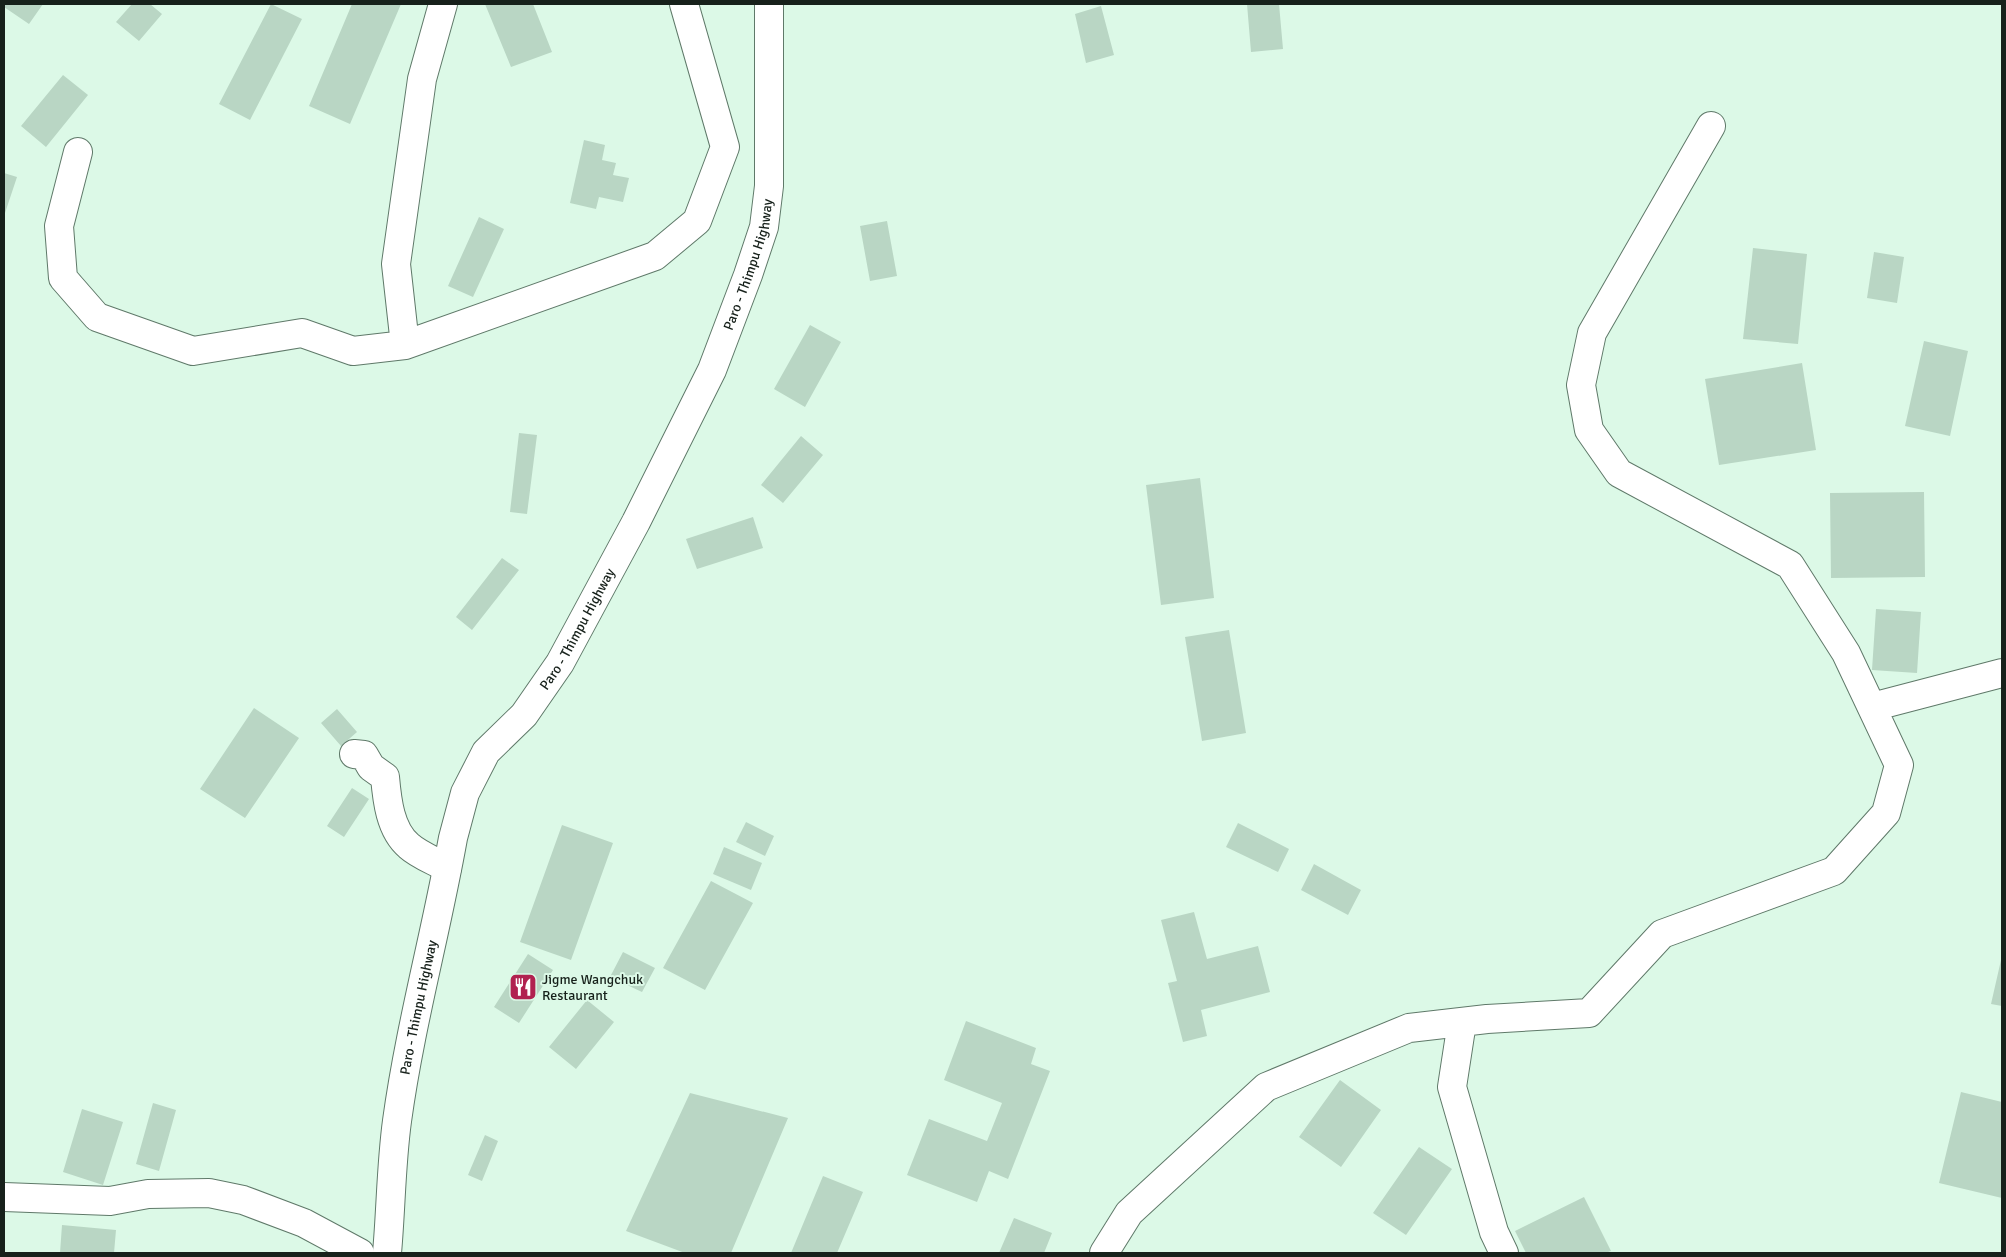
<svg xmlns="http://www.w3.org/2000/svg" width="2006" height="1257" viewBox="0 0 2006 1257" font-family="Signika,sans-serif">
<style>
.building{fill:#b9d6c4}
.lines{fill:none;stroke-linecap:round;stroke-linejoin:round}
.street-casing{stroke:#5f7969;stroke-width:30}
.secondary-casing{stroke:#5f7969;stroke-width:30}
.street{stroke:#fff;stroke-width:28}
.secondary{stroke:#fff;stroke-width:28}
.labels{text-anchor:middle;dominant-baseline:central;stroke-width:4;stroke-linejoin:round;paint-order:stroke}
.street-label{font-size:14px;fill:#17211b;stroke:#dcf9e7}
.poi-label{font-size:14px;fill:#17211b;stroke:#dcf9e7;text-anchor:start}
</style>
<rect width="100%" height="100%" fill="#dcf9e7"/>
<path class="building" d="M 4,4 L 43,4 L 29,24 L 4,7 Z
M 132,4 L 150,4 L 162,14 L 139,41 L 116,22 Z
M 271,4 L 302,19 L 250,120 L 219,104 Z
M 352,4 L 401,4 L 350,124 L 309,106 Z
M 485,4 L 533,4 L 552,52 L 511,67 Z
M 1247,4 L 1279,4 L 1283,49 L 1251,52 Z
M 1101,6 L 1114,55 L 1086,63 L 1075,14 Z
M 63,75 L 88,95 L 46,147 L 21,126 Z
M 584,140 L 605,145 L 602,160 L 616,163 L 613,175 L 629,178 L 623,202 L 599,197 L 596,209 L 570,203 Z
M 4,173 L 17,177 L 4,216 Z
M 479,217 L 504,229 L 473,297 L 448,286 Z
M 887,221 L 897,276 L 870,281 L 860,226 Z
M 1753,248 L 1807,254 L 1798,344 L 1743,339 Z
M 1874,252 L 1904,257 L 1897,303 L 1867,298 Z
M 810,325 L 841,342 L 805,407 L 774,389 Z
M 1924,341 L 1968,351 L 1950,436 L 1905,426 Z
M 1802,363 L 1816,450 L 1719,465 L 1705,379 Z
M 519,433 L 537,435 L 527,514 L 510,512 Z
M 801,436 L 823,455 L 783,503 L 761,485 Z
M 1200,478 L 1214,598 L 1161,605 L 1146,485 Z
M 1924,492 L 1925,577 L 1831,578 L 1830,493 Z
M 753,517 L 763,548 L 697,569 L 686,539 Z
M 502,558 L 519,570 L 472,630 L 456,617 Z
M 1876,609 L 1921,612 L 1917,673 L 1872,670 Z
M 1229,630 L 1246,733 L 1202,741 L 1185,637 Z
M 254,708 L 299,738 L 245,818 L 200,789 Z
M 337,709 L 357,732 L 341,746 L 321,723 Z
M 352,788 L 369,799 L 344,837 L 327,826 Z
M 746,822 L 774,836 L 765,856 L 736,842 Z
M 1238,823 L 1289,849 L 1278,872 L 1226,847 Z
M 562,825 L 613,843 L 571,960 L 520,942 Z
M 724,847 L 762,863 L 751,890 L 713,874 Z
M 1314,864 L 1361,890 L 1348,915 L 1301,890 Z
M 711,881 L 753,903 L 705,990 L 663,968 Z
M 1194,912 L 1207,959 L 1258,946 L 1270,992 L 1201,1010 L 1207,1036 L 1183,1042 L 1168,983 L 1177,981 L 1161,920 Z
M 623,952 L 655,968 L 642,992 L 610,977 Z
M 528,954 L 553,970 L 519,1023 L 494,1007 Z
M 2001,960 L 2002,960 L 2002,1006 L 1991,1004 Z
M 587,1000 L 614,1022 L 576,1069 L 549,1047 Z
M 966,1021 L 1036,1048 L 1031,1064 L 1050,1071 L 1008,1179 L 989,1171 L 977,1202 L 907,1175 L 929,1119 L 987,1141 L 1002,1103 L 944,1080 Z
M 1340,1080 L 1381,1110 L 1341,1167 L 1299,1137 Z
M 1961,1092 L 2002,1102 L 2002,1198 L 1939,1183 Z
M 690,1093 L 788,1118 L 731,1253 L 685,1253 L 626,1231 Z
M 153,1103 L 176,1110 L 159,1171 L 136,1164 Z
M 82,1109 L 123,1122 L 103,1185 L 63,1172 Z
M 485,1135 L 498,1141 L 482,1181 L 468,1175 Z
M 1419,1147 L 1452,1169 L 1406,1235 L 1373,1213 Z
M 823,1176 L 863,1192 L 837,1253 L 791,1253 Z
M 1584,1197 L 1611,1251 L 1605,1253 L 1526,1253 L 1515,1231 Z
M 1014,1218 L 1052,1233 L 1044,1253 L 999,1253 Z
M 62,1225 L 116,1230 L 114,1253 L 60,1253 Z"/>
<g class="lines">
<defs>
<path id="street" d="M 78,152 L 59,226 L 63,278 L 97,317 L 193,351 L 302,333 L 353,351 L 405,345 L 655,256 L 697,221 L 725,147 L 684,4
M 405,345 L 396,264 L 422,79 L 443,4
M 1872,707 L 2002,673
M 354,754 L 364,755 L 371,767 L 385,777 C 387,800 390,830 409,846 C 419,855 435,861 447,868
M 1462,1022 L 1452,1087 L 1494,1232 L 1504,1253
M 4,1197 L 110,1201 L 148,1194 L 209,1193 L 243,1200 L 304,1223 L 360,1253
M 1104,1253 L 1129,1213 L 1266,1087 L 1409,1028 L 1487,1019 L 1589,1013 L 1662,934 L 1834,871 L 1886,813 L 1899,765 L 1846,653 L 1790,565 L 1619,473 L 1589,430 L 1581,385 L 1592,333 L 1711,126"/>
<g id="secondary">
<path id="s1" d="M 387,1253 C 391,1209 391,1165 397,1121 C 410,1026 436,933 453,838 L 465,793 L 486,752 L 524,715 L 560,663 L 636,522 L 712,370 L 748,275 L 764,227 L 769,186 L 769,4"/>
</g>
</defs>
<use href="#street" class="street-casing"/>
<use href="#secondary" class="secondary-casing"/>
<use href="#street" class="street"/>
<use href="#secondary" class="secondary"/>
</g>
<defs>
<symbol id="restaurant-square" viewBox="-11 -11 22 22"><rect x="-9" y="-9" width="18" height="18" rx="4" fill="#b12150" stroke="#dcf9e7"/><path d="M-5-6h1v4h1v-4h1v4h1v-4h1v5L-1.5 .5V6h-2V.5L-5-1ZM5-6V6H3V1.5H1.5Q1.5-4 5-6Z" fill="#fff"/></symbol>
</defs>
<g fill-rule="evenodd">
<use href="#restaurant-square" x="507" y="971" width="32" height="32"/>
</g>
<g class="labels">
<g class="street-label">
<text stroke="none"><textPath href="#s1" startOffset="1072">Paro - Thimpu Highway</textPath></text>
<text stroke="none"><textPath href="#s1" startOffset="668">Paro - Thimpu Highway</textPath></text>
<text stroke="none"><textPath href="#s1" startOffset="248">Paro - Thimpu Highway</textPath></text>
</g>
<g class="poi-label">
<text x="542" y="979">Jigme Wangchuk<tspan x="542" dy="16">Restaurant</tspan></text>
</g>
</g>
<rect width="2006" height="1257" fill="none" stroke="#17211b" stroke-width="10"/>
</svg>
